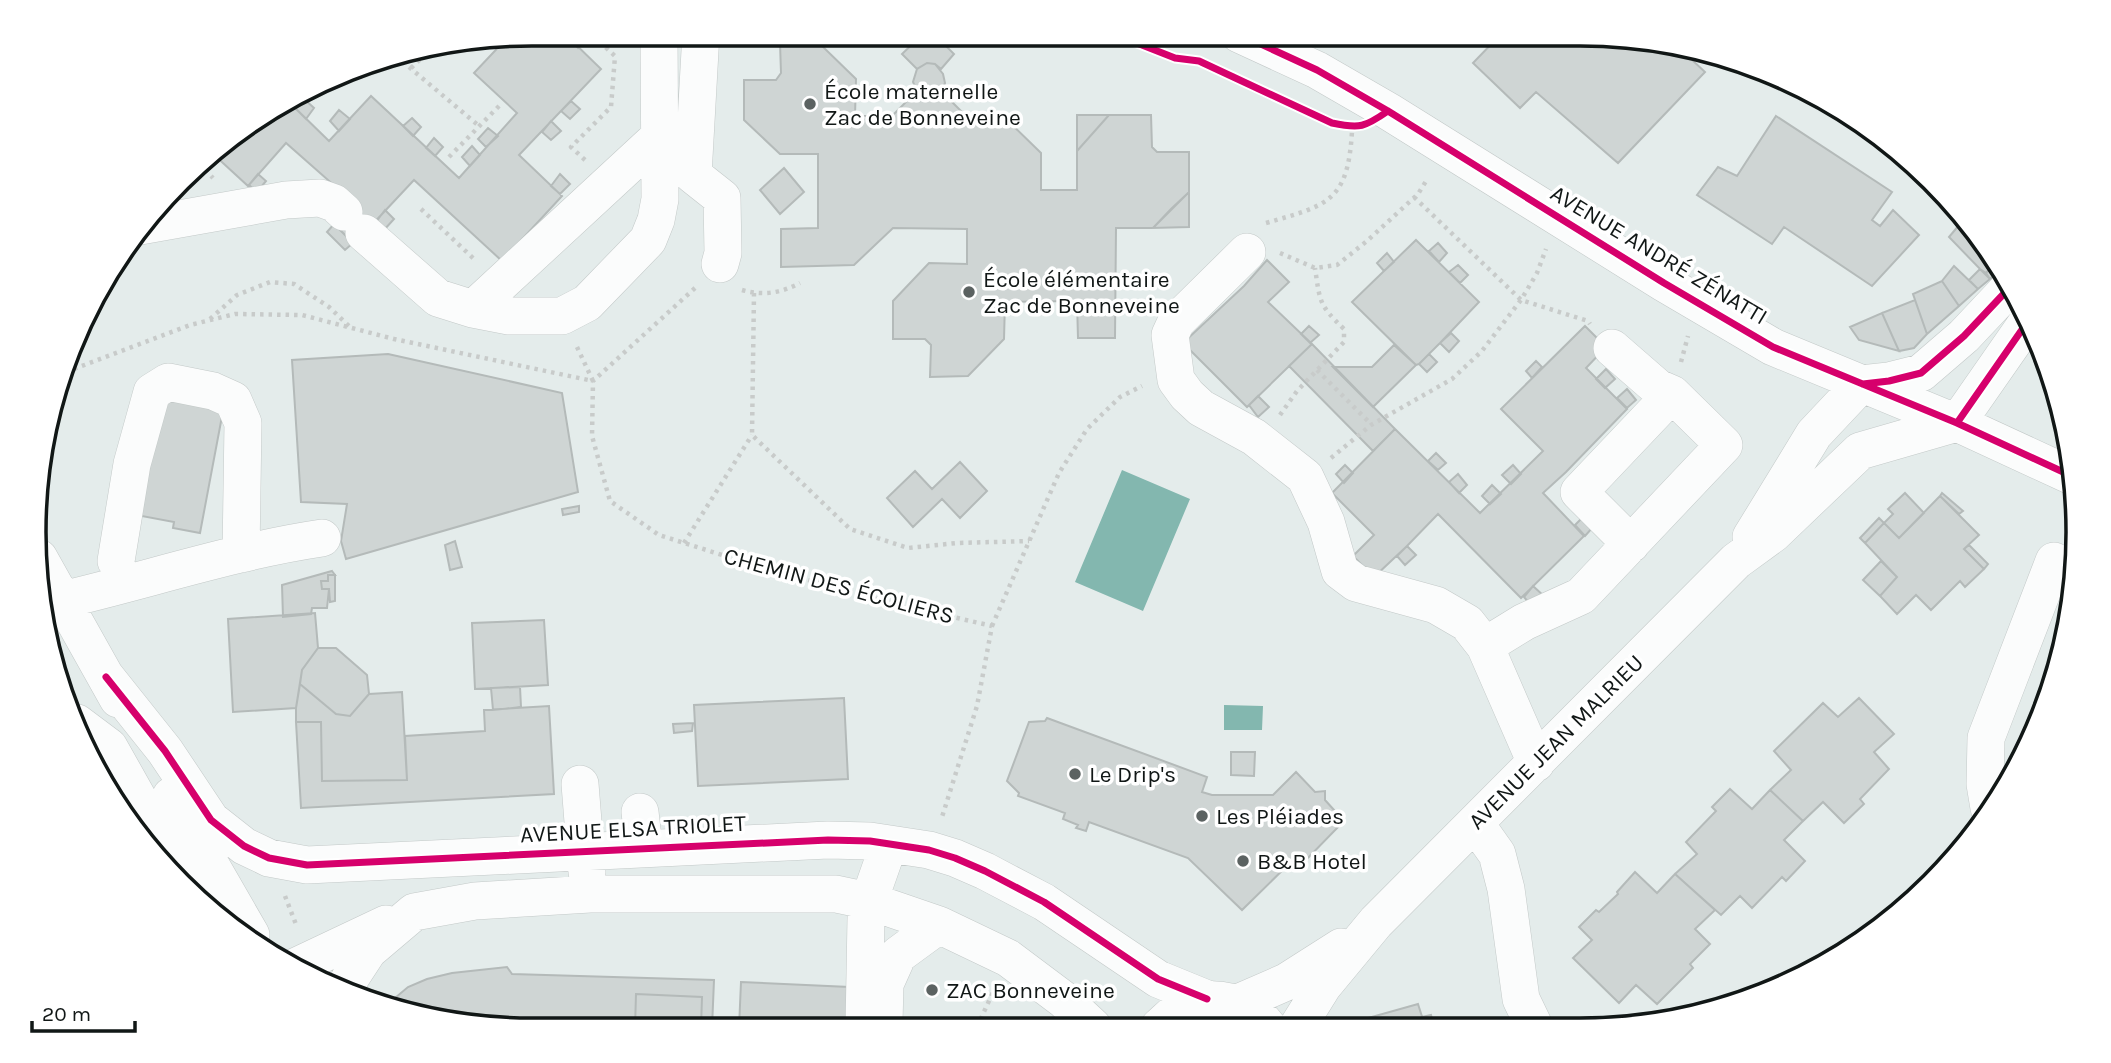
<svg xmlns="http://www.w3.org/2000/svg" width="2111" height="1063" viewBox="0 0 2111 1063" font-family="Karla,sans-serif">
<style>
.water{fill:#83b7af}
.building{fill:#cfd5d4;stroke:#b4bab9;stroke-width:2}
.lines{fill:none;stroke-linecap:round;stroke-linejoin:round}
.minor-casing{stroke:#c3c9c8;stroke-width:38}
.path{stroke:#c8cbca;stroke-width:4.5;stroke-dasharray:3.5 5;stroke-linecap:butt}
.minor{stroke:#fbfcfc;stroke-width:37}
.cycleway-casing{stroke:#fff;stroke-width:11}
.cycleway{stroke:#d6006c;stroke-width:7}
.poi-dot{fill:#5b6261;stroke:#fff;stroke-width:2.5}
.labels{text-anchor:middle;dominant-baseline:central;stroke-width:7;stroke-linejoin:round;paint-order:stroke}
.poi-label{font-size:23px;fill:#111716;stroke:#fff;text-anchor:start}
.street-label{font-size:23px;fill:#111716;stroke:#fff}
.rim{fill:none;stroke:#111716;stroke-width:3.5}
</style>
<rect width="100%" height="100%" fill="#e4eceb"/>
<path class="water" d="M 1122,470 L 1190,499 L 1143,611 L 1075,582 Z
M 1224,705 L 1263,706 L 1262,730 L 1224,730 Z"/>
<path class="building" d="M 532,33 L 564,33 L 601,69 L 519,155 L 562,196 L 502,261 L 414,180 L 354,244 L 334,224 L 353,202 L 286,143 L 248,186 L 211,152 L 228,136 L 290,103 L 329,141 L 371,96 L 459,178 L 517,113 L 474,73 L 508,37 Z
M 571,33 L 583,33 L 587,37 L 578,48 L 568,37 Z
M 923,34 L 934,34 L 954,54 L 941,69 L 935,64 L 927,63 L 917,69 L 902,54 Z
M 1501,34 L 1612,34 L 1676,45 L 1705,72 L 1618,163 L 1536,92 L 1520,108 L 1473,63 Z
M 780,43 L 819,43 L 856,79 L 855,116 L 892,116 L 917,91 L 913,82 L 917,69 L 927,63 L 935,64 L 943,74 L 945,83 L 941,91 L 966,116 L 1003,116 L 1041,153 L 1041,190 L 1077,190 L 1077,151 L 1109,115 L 1151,115 L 1152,147 L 1157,152 L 1189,152 L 1189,192 L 1153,228 L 1116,228 L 1115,338 L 1078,338 L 1077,301 L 1005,302 L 1004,339 L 968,376 L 930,377 L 931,345 L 925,339 L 893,339 L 893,301 L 929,263 L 967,264 L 967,229 L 893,228 L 854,265 L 781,267 L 781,229 L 818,228 L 818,154 L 780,154 L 744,120 L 744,80 L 776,80 L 781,73 Z
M 303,98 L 314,108 L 306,119 L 294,107 Z
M 571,101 L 580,109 L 570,119 L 561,111 Z
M 339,110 L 350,119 L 339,131 L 330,121 Z
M 1077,115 L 1109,115 L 1077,151 Z
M 1776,116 L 1892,192 L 1872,220 L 1880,226 L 1893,210 L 1919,235 L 1872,286 L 1784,227 L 1772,244 L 1697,195 L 1718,167 L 1737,176 Z
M 412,118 L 421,127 L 413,136 L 403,126 Z
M 551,121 L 561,131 L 551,140 L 542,132 Z
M 488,128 L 498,136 L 486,147 L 478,139 Z
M 434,138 L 443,147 L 435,156 L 426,148 Z
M 472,146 L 480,155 L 470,166 L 462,157 Z
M 784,168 L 804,192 L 780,214 L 760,190 Z
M 258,174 L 266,181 L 257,192 L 249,185 Z
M 560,174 L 570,184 L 560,194 L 551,186 Z
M 1189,192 L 1189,227 L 1153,228 L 1171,209 Z
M 385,210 L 394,219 L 384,230 L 376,222 Z
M 1965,218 L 1996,262 L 1986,273 L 1980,269 L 1949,237 Z
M 334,224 L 353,243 L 345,250 L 327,232 Z
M 1416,240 L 1479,302 L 1440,343 L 1419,364 L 1416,365 L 1352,302 Z
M 1438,243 L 1447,253 L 1439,262 L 1429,251 Z
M 1387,253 L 1394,262 L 1384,271 L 1377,263 Z
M 1267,260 L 1289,282 L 1268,302 L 1312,344 L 1247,407 L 1183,343 L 1244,286 Z
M 1996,262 L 2001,269 L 1990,279 L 1986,273 Z
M 1458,265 L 1468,275 L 1460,283 L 1449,272 Z
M 1954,266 L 1978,289 L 1959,306 L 1942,281 Z
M 1980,269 L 1990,279 L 1978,289 L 1969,280 Z
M 1942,281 L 1959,306 L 1927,334 L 1913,294 Z
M 1915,300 L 1927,334 L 1914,348 L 1899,351 L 1882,313 Z
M 1882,313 L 1899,351 L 1859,340 L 1850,327 Z
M 1309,326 L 1319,335 L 1310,343 L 1301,334 Z
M 1585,326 L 1606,347 L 1586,368 L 1627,409 L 1566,472 L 1543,493 L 1584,536 L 1521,598 L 1438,514 L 1407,546 L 1374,577 L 1353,556 L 1374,535 L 1332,493 L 1395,429 L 1480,513 L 1543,451 L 1501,409 Z
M 1451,333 L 1459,341 L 1449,352 L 1440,343 Z
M 1312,344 L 1395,429 L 1373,451 L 1289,366 Z
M 1394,345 L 1416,365 L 1373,407 L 1333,367 L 1372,367 Z
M 388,354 L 562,393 L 578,492 L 346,559 L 341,541 L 347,504 L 301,502 L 292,360 Z
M 1429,354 L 1437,362 L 1427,372 L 1419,364 Z
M 1536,361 L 1542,367 L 1532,378 L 1526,371 Z
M 1606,369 L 1615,379 L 1605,388 L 1596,379 Z
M 204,387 L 223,411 L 200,533 L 173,528 L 174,522 L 131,514 L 146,397 Z
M 1627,389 L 1636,400 L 1627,408 L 1617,398 Z
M 1258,396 L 1269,407 L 1258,417 L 1249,405 Z
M 1436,453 L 1446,463 L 1438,470 L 1428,461 Z
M 960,462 L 987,491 L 960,518 L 942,499 L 913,527 L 887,498 L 915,471 L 932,489 Z
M 1345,465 L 1353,473 L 1344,483 L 1336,474 Z
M 1513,465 L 1521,474 L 1511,484 L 1502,475 Z
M 1458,474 L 1467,485 L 1459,493 L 1449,482 Z
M 1492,485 L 1501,494 L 1490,504 L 1482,496 Z
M 1905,493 L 1924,513 L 1899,538 L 1884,523 L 1893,514 L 1888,509 Z
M 1942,493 L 1963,511 L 1959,514 L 1940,496 Z
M 1940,496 L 1979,535 L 1964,549 L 1984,569 L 1965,587 L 1960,581 L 1931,610 L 1916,595 L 1897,614 L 1880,596 L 1897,577 L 1865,543 L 1884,523 L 1899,538 Z
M 579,506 L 579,512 L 563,515 L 562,509 Z
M 1583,517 L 1593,527 L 1585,536 L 1575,525 Z
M 1879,518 L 1884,523 L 1865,543 L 1860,538 Z
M 455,541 L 462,567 L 450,570 L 445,545 Z
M 1969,545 L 1988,564 L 1984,569 L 1964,549 Z
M 1407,546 L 1416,555 L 1405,565 L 1397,556 Z
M 1881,561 L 1897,577 L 1880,596 L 1863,580 Z
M 332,571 L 335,575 L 328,575 L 328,581 L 321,581 L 322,589 L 329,589 L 327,608 L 312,608 L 311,614 L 283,617 L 282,585 Z
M 328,575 L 335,575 L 335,601 L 330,602 L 329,589 L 322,589 L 321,581 L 328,581 Z
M 1533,586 L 1545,597 L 1533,608 L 1524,597 Z
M 315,613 L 318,648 L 302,670 L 296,708 L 233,712 L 228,619 Z
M 544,620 L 548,685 L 475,689 L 472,623 Z
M 318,648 L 336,648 L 367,675 L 369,694 L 350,716 L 336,714 L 300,684 L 302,670 Z
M 300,684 L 336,714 L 350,716 L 369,694 L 402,692 L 407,780 L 322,781 L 321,722 L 296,722 L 296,708 Z
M 520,687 L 521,707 L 493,710 L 491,688 Z
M 844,698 L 848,779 L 698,786 L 694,705 Z
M 1859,698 L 1894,734 L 1874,752 L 1889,769 L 1860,799 L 1864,804 L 1844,823 L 1823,802 L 1803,821 L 1770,790 L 1791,770 L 1774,751 L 1823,703 L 1838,717 Z
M 549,706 L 554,794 L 301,808 L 296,722 L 321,722 L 322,781 L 407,780 L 405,736 L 485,731 L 484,710 Z
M 1047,718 L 1207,777 L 1202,792 L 1212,795 L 1273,795 L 1296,772 L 1315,792 L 1325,791 L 1325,800 L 1344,821 L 1303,863 L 1297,856 L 1242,910 L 1188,858 L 1089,822 L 1086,831 L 1076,828 L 1078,825 L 1063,819 L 1065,813 L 1018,796 L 1019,793 L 1007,781 L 1029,722 L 1045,721 Z
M 693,723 L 692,731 L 674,733 L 673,724 Z
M 1231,752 L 1255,752 L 1254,776 L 1231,775 Z
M 1730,789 L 1752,809 L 1770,790 L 1803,821 L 1784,840 L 1805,861 L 1786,881 L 1782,877 L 1752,908 L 1740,896 L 1721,915 L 1675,874 L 1697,854 L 1686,842 L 1716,811 L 1712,807 Z
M 1635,872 L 1657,893 L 1675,874 L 1715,910 L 1695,929 L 1710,944 L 1690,964 L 1693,968 L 1657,1004 L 1636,985 L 1619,1003 L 1573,958 L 1592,940 L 1579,927 L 1596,910 L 1599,912 L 1618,894 L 1617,892 Z
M 507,967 L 512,974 L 714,980 L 712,1028 L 499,1029 L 403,1013 L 391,1009 L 389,1003 L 408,987 L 427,979 L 452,973 Z
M 741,982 L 849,987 L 849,1028 L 739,1028 Z
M 636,994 L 702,997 L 701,1028 L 635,1028 Z
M 1418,1004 L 1425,1026 L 1363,1026 L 1361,1020 Z
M 1431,1015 L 1434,1026 L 1425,1026 L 1422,1017 Z"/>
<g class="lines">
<defs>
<path id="minor" d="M 701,33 L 693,175 L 722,198 L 723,253 L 720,264
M 1239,34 L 1317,70 L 1388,111 L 1664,283 L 1773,347 L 1957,423 L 2074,477
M 140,226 L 286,200 L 320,198 L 334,203 L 344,212
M 364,233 L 438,298 L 473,309 L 509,316 L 562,316 L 587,303 L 648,240 L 656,220 L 660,199 L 659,33
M 1247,252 L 1176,322 L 1170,335 L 1176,380 L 1187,395 L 1201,408 L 1254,437 L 1305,477 L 1326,522 L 1340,571 L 1356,583 L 1436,605 L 1467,623 L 1485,646
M 473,309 L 659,137
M 1751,537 L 1814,434 L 1861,384 L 1889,381 L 1921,373 L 1964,336 L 2012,285
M 1631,544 L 1579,492 L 1672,394
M 39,558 L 118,699
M 116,561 L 132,464 L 152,392 L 168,382 L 213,391 L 233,400 L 243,423 L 241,554
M 62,600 C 148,580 234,551 322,538
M 106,677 L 165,751 L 211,820 L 244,846 L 269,858 L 307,865 L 828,840 L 870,841 L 929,850 L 955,858 L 985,871 L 1044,902 L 1158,979 L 1207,999
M 77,723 L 109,747 L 190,891
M 1536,763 L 1485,646 L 1524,622 L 1581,596 L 1724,445 L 1672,394 L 1658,388 L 1612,348
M 580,784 L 587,872
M 171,796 L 251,935
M 1989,808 L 1985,784 L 1986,738 L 2054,561
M 640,812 L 644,847
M 1475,823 L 1497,854 L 1506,889 L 1521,999 L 1534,1026
M 295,967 L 386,924
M 345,991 L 349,980 L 368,951 L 414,912 L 475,901 L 590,894 L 836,894 L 869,901 L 939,925 L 1008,958 L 1064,1000 L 1093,1027
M 1238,1003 L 1286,982 L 1341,947
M 884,1023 L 885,984 L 898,955 L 939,925
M 1298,1026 L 1323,986 L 1376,922 L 1736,561 L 1773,534 L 1860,451 L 1957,423 L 2028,321
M 1159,1027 C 1167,1020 1176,1010 1185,1006 C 1214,993 1249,1001 1268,1027
M 864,1028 L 866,918 L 869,901 L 889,844"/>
</defs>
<use href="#minor" class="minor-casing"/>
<path class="path" d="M 396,56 L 479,126
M 411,68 L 430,50
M 311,92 L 315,90
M 449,157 L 501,104
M 585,160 L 571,147 L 611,107 L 615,56 L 590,33
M 199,164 L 213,178
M 1414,197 L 1521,300 L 1588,321 L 1590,324
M 421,209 L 474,259
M 1266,223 C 1328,205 1348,202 1352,131
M 1280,253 L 1315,268 L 1337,265 L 1367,241 L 1418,194 L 1428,178
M 695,288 L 593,381 L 592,436 L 610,501 L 659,535 L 760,567 L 884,601 L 992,626 L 977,706 L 942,817
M 742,290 C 763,296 781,293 800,283
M 754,293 L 752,435 L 850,529 L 908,548 L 957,543 L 1029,541
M 210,319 L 237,295 L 270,282 L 294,284 L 329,307 L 350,327
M 577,347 L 593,381
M 1681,362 L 1688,336
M 1317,370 L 1371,424
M 66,372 L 190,325 L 235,314 L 302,315 L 394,339 L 593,381
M 1280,415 L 1297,391 L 1344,342 L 1344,329 C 1319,305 1320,302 1315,268
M 1331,458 L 1371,425 L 1452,379 L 1482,351 L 1521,300 L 1537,273 L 1546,249
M 684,543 L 752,435
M 992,626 L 1059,473 L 1087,429 L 1120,397 L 1142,386
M 285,896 L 297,927
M 977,1027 L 994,990"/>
<use href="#minor" class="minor"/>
<defs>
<path id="cycleway" d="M 1114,34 L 1175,58 L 1199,61 L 1332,123 C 1360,129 1365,127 1388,111
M 1239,34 L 1317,70 L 1388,111 L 1664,283 L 1773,347 L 1957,423 L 2074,477
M 1863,384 L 1889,381 L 1921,373 L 1964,336 L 2012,285
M 1957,423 L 2028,321
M 106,677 L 165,751 L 211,820 L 244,846 L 269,858 L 307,865 L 828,840 L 870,841 L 929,850 L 955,858 L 985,871 L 1044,902 L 1158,979 L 1207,999"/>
</defs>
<use href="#cycleway" class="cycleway-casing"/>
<use href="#cycleway" class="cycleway"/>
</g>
<g class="poi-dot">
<circle cx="810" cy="104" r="7"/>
<circle cx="969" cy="292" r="7"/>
<circle cx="1075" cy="774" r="7"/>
<circle cx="1202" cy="816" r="7"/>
<circle cx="1243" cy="861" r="7"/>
<circle cx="932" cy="990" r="7"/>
</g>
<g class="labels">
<g class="poi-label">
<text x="824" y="91">École maternelle<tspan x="824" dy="26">Zac de Bonneveine</tspan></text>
<text x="983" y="279">École élémentaire<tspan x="983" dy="26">Zac de Bonneveine</tspan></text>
<text x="1089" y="774">Le Drip's</text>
<text x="1216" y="816">Les Pléiades</text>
<text x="1257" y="861">B&amp;B Hotel</text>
<text x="946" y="990">ZAC Bonneveine</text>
</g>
<g class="street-label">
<text transform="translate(1659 255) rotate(31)">AVENUE ANDRÉ ZÉNATTI</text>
<text transform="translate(839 586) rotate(15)">CHEMIN DES ÉCOLIERS</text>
<text transform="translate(1556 742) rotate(-45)">AVENUE JEAN MALRIEU</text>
<text transform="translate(633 829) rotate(-3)">AVENUE ELSA TRIOLET</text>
</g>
</g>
<path d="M0 0H2111V1063H0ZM532 46H1580A486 486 0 0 1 2066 532V532A486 486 0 0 1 1580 1018H532A486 486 0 0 1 46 532V532A486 486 0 0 1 532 46Z" fill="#fff" fill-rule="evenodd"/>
<path class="rim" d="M532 46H1580A486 486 0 0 1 2066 532V532A486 486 0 0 1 1580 1018H532A486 486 0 0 1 46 532V532A486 486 0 0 1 532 46Z"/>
<path d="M32 1021v10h103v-10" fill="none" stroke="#111716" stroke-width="3.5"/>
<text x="42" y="1021" font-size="21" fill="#111716" stroke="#ffffff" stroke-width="5" paint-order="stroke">20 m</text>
</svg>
